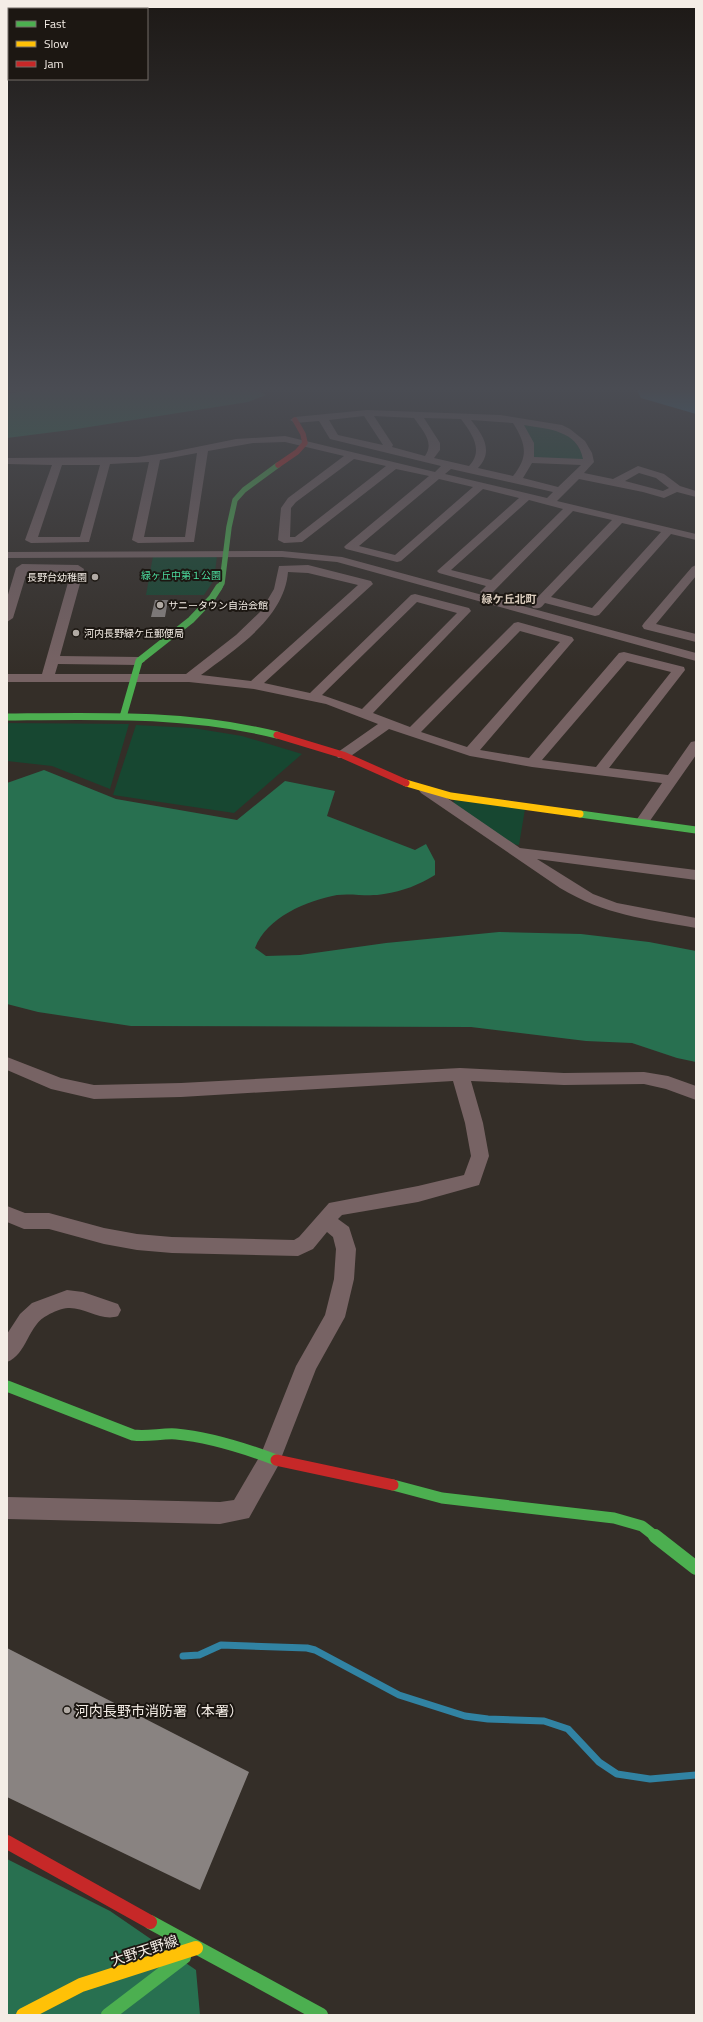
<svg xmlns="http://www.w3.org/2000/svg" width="703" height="2022" viewBox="0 0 703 2022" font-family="'Titillium Web','Noto Sans JP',sans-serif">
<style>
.green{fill:#174731}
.forest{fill:#287050}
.water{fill:#3183a3}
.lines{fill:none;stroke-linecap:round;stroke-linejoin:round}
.stream{stroke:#3183a3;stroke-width:7}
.building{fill:#898381}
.street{fill:#776364;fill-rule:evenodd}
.fast-far3{stroke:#4caf50;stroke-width:5.5}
.fast-far2{stroke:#4caf50;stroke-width:7}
.fast-far1{stroke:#4caf50;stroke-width:11}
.fast{stroke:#4caf50;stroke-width:14}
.slow-far1{stroke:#ffc107;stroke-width:7}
.slow{stroke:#ffc107;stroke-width:14}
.jam-far3{stroke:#c62828;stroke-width:5.5}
.jam-far2{stroke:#c62828;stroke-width:7}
.jam-far1{stroke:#c62828;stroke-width:11}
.jam{stroke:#c62828;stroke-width:14}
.poi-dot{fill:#b1aaa4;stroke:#1c1712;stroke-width:1.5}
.labels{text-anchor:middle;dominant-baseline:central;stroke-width:4;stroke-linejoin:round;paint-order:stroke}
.far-park-label{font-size:10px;fill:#4cde9f;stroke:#1c1712}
.far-poi-label{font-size:10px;fill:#f4ede6;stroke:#1c1712;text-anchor:start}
.far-neighbourhood-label{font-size:11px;font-weight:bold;fill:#dbcdbe;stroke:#1c1712}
.near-poi-label{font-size:14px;fill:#f4ede6;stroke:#1c1712;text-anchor:start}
.near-street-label{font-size:14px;fill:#f4ede6;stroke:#1c1712}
</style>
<rect width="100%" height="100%" fill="#342e28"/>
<path class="green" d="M 518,421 L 569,433 L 587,460 L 530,459 Z
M 153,556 L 217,556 L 214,580 L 204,595 L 146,595 Z
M 7,723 L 129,724 L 110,789 L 52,766 L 7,761 Z
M 136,725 L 193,728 L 242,736 L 302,754 L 234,813 L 113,795 Z
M 454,800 L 525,809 L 519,845 L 510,844 L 453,806 Z"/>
<path class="forest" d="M 46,388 L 254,388 L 266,395 L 248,402 L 70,430 L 7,438 L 7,394 Z
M 44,770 L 116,799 L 237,820 L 285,781 L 335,791 L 327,816 L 415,850 L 426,844 L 435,861 L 435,875 C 419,885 403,891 384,894 C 369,897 352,893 337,895 C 306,901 267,917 255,948 L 266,956 L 300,955 L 386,943 L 499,932 L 581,934 L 649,942 L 696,951 L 696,1062 L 677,1058 L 632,1043 L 586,1041 L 471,1027 L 131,1026 L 38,1012 L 7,1004 L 7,783 Z
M 7,1859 L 110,1911 L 196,1970 L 200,2015 L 7,2015 Z"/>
<path class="water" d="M 636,388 L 696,388 L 696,414 L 641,398 Z"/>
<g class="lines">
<path class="stream" d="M 183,1656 L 199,1655 L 221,1645 L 307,1648 L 315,1650 L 399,1695 L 465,1716 L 488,1719 L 544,1721 L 568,1729 L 599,1762 L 617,1774 L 650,1779 L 696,1775"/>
</g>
<path class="building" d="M 155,600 L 168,600 L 165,617 L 151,617 Z
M 7,1648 L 249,1772 L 200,1890 L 7,1797 Z"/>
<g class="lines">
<path class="street" d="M 367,410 L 500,415 L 562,425 L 570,429 L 585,441 L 592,453 L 594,462 L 584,473 L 613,479 L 638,466 L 664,474 L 680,486 L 696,491 L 696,497 L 677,492 L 664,498 L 643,492 L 579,479 L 557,501 L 696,534 L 696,540 L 671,534 L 599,615 L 595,616 L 545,603 C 541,608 539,609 533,608 L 531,605 L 533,602 L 612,520 L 573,511 L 490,595 L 486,596 L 480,592 L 486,586 L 439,573 L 437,571 L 519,498 L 483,489 L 401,561 L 397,562 L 346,549 L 344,547 L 346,545 L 429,476 L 396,469 L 302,542 L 284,543 L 278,540 L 281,508 L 288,498 L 344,456 L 285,442 L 253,443 L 208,451 L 194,542 L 138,543 L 132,540 L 149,462 L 110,464 L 89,542 L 31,543 L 25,540 L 52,465 L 7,464 L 7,458 L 138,457 L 172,452 L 236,439 L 285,436 L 435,472 L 441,466 L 330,439 L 319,421 L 295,423 L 290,420 L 295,417 ZM 364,416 L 383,445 L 338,435 L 329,420 ZM 374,416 L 414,418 C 422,430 435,442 425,456 L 392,447 L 393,445 ZM 424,418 L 461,419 C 472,434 484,450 469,466 L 434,458 L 440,450 L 440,443 ZM 471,420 L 513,423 C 526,444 529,456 513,476 L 478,468 C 494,451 483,435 471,420 ZM 524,425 C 547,429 578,430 583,459 L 534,457 L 534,443 ZM 197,453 L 185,537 L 144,537 L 160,460 ZM 354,459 L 386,466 L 295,537 L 290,537 L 291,508 L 296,502 ZM 532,463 L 581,465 L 558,487 L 523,478 ZM 62,465 L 100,465 L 80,537 L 38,537 ZM 451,469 L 553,492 L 547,498 L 445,474 ZM 639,473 L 656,478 L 669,488 L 663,491 L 625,481 ZM 439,479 L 473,487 L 395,555 L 359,546 ZM 529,500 L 563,509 L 491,580 L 451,570 ZM 622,523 L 661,532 L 592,608 L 551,597 Z
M 282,551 L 342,557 L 696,653 L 696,661 L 337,562 L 282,557 L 7,558 L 7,552 Z
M 22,564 L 78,565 L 84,569 L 60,656 L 139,657 L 145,661 L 139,665 L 58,664 L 55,674 L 186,674 L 236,635 L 261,611 L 274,589 L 279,566 L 308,565 L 371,581 L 373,584 L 264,683 L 310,693 L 411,595 L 415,594 L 469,608 L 471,611 L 373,713 L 410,727 L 514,623 L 518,622 L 572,637 L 574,640 L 480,750 L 529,758 L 619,653 L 624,652 L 684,667 L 685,670 L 609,768 L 668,775 L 691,742 L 696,741 L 696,755 L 647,825 L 637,825 L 635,822 L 662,783 L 532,767 L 470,756 L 389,729 L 348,758 L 338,758 L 336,755 L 338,752 L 378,724 L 326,704 L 254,689 L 189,682 L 7,682 L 7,674 L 42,674 L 71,572 L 27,572 L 13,618 L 7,622 L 7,598 L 16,568 ZM 288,572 L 308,573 L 358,585 L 251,681 L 201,675 C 235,649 284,619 288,572 ZM 417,602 L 457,613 L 362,709 L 322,695 ZM 520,631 L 560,642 L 467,747 L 421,732 ZM 627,661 L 671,672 L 596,767 L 542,760 Z
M 696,565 L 696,576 L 656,624 L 696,634 L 696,642 L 644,629 L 642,626 L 644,623 L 692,567 Z
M 426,786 L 431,787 L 520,848 L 696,870 L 696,880 L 537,859 L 593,894 L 617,903 L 696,918 L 696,928 C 645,919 605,915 560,888 L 421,793 L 419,790 L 421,787 Z
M 7,1057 L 61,1078 L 94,1085 L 181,1083 L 460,1068 L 564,1073 L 644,1072 L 668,1076 L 696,1086 L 696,1100 L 666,1089 L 644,1084 L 564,1085 L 471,1081 L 483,1123 L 489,1156 L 479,1185 L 418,1202 L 342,1215 L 338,1219 L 349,1227 L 356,1249 L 354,1279 L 345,1317 L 316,1369 L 278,1466 L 249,1518 L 220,1524 L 7,1519 L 7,1497 L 220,1502 L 234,1500 L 261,1454 L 296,1366 L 325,1315 L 334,1279 L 336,1249 L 333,1237 L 327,1232 L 313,1249 L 298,1256 L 172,1253 L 137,1250 L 104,1244 L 49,1229 L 24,1229 L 7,1222 L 7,1206 L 25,1213 L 49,1213 L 104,1228 L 137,1234 L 172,1237 L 294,1240 L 299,1237 L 329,1203 L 418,1186 L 464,1175 L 471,1156 L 465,1123 L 453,1081 L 181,1097 L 94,1099 L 51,1089 L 7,1070 Z
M 67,1290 L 83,1292 L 118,1304 L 121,1310 L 118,1316 C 102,1322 85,1307 68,1308 C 62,1308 53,1312 48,1315 C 28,1324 27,1355 7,1362 L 7,1334 L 20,1314 L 32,1303 Z"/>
<path class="fast-far3" d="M 219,588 L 222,583 L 229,527 L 235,500 L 244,490 L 278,465"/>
<path class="fast-far2" d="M 7,717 C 98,716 188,713 277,735
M 123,717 L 139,661 L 191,620 L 212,598 L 219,587
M 580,814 L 696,830"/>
<path class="fast-far1" d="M 7,1386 L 133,1435 C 148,1437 162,1433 176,1434 C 210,1437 244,1448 276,1460
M 393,1485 L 442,1498 L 614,1518 L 642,1526 L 656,1537"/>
<path class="fast" d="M 655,1536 L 696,1568
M 150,1922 L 321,2015
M 108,2015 L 184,1957"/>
<path class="slow-far1" d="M 406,783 L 451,796 L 580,814"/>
<path class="slow" d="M 23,2015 L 81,1985 L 196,1948"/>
<path class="jam-far3" d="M 278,465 L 297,452 L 305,443 L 303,434 L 295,420"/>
<path class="jam-far2" d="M 277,735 L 343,755 L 406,783"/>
<path class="jam-far1" d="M 276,1460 L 393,1485"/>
<path class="jam" d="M 7,1842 L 150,1922"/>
</g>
<linearGradient id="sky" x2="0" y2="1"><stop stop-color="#1d1916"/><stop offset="0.58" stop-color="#4a4c53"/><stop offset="1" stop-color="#4a4c53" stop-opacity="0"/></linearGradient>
<rect width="703" height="671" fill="url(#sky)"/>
<g class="poi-dot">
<circle cx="95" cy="577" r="4"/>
<circle cx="160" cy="605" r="4"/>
<circle cx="76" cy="633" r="4"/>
<circle cx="67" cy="1710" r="4"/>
</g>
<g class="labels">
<g class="far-park-label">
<text x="181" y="575">緑ヶ丘中第１公園</text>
</g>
<g class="far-poi-label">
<text x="87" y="577" text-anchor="end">長野台幼稚園</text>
<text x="168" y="605">サニータウン自治会館</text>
<text x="84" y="633">河内長野緑ケ丘郵便局</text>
</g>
<g class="far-neighbourhood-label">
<text x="509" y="599">緑ケ丘北町</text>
</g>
<g class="near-poi-label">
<text x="75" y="1710">河内長野市消防署（本署）</text>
</g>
<g class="near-street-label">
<text transform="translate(144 1950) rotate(-18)">大野天野線</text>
</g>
</g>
<rect width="703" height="2022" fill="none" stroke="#f4ede6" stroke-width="16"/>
<rect x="8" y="8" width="140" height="72" fill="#1c1712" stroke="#726d67"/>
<rect x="16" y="21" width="20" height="6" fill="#4caf50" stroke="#726d67"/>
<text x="44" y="28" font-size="12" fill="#f4ede6">Fast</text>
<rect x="16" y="41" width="20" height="6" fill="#ffc107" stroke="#726d67"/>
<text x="44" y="48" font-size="12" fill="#f4ede6">Slow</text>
<rect x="16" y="61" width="20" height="6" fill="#c62828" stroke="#726d67"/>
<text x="44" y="68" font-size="12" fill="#f4ede6">Jam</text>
</svg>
